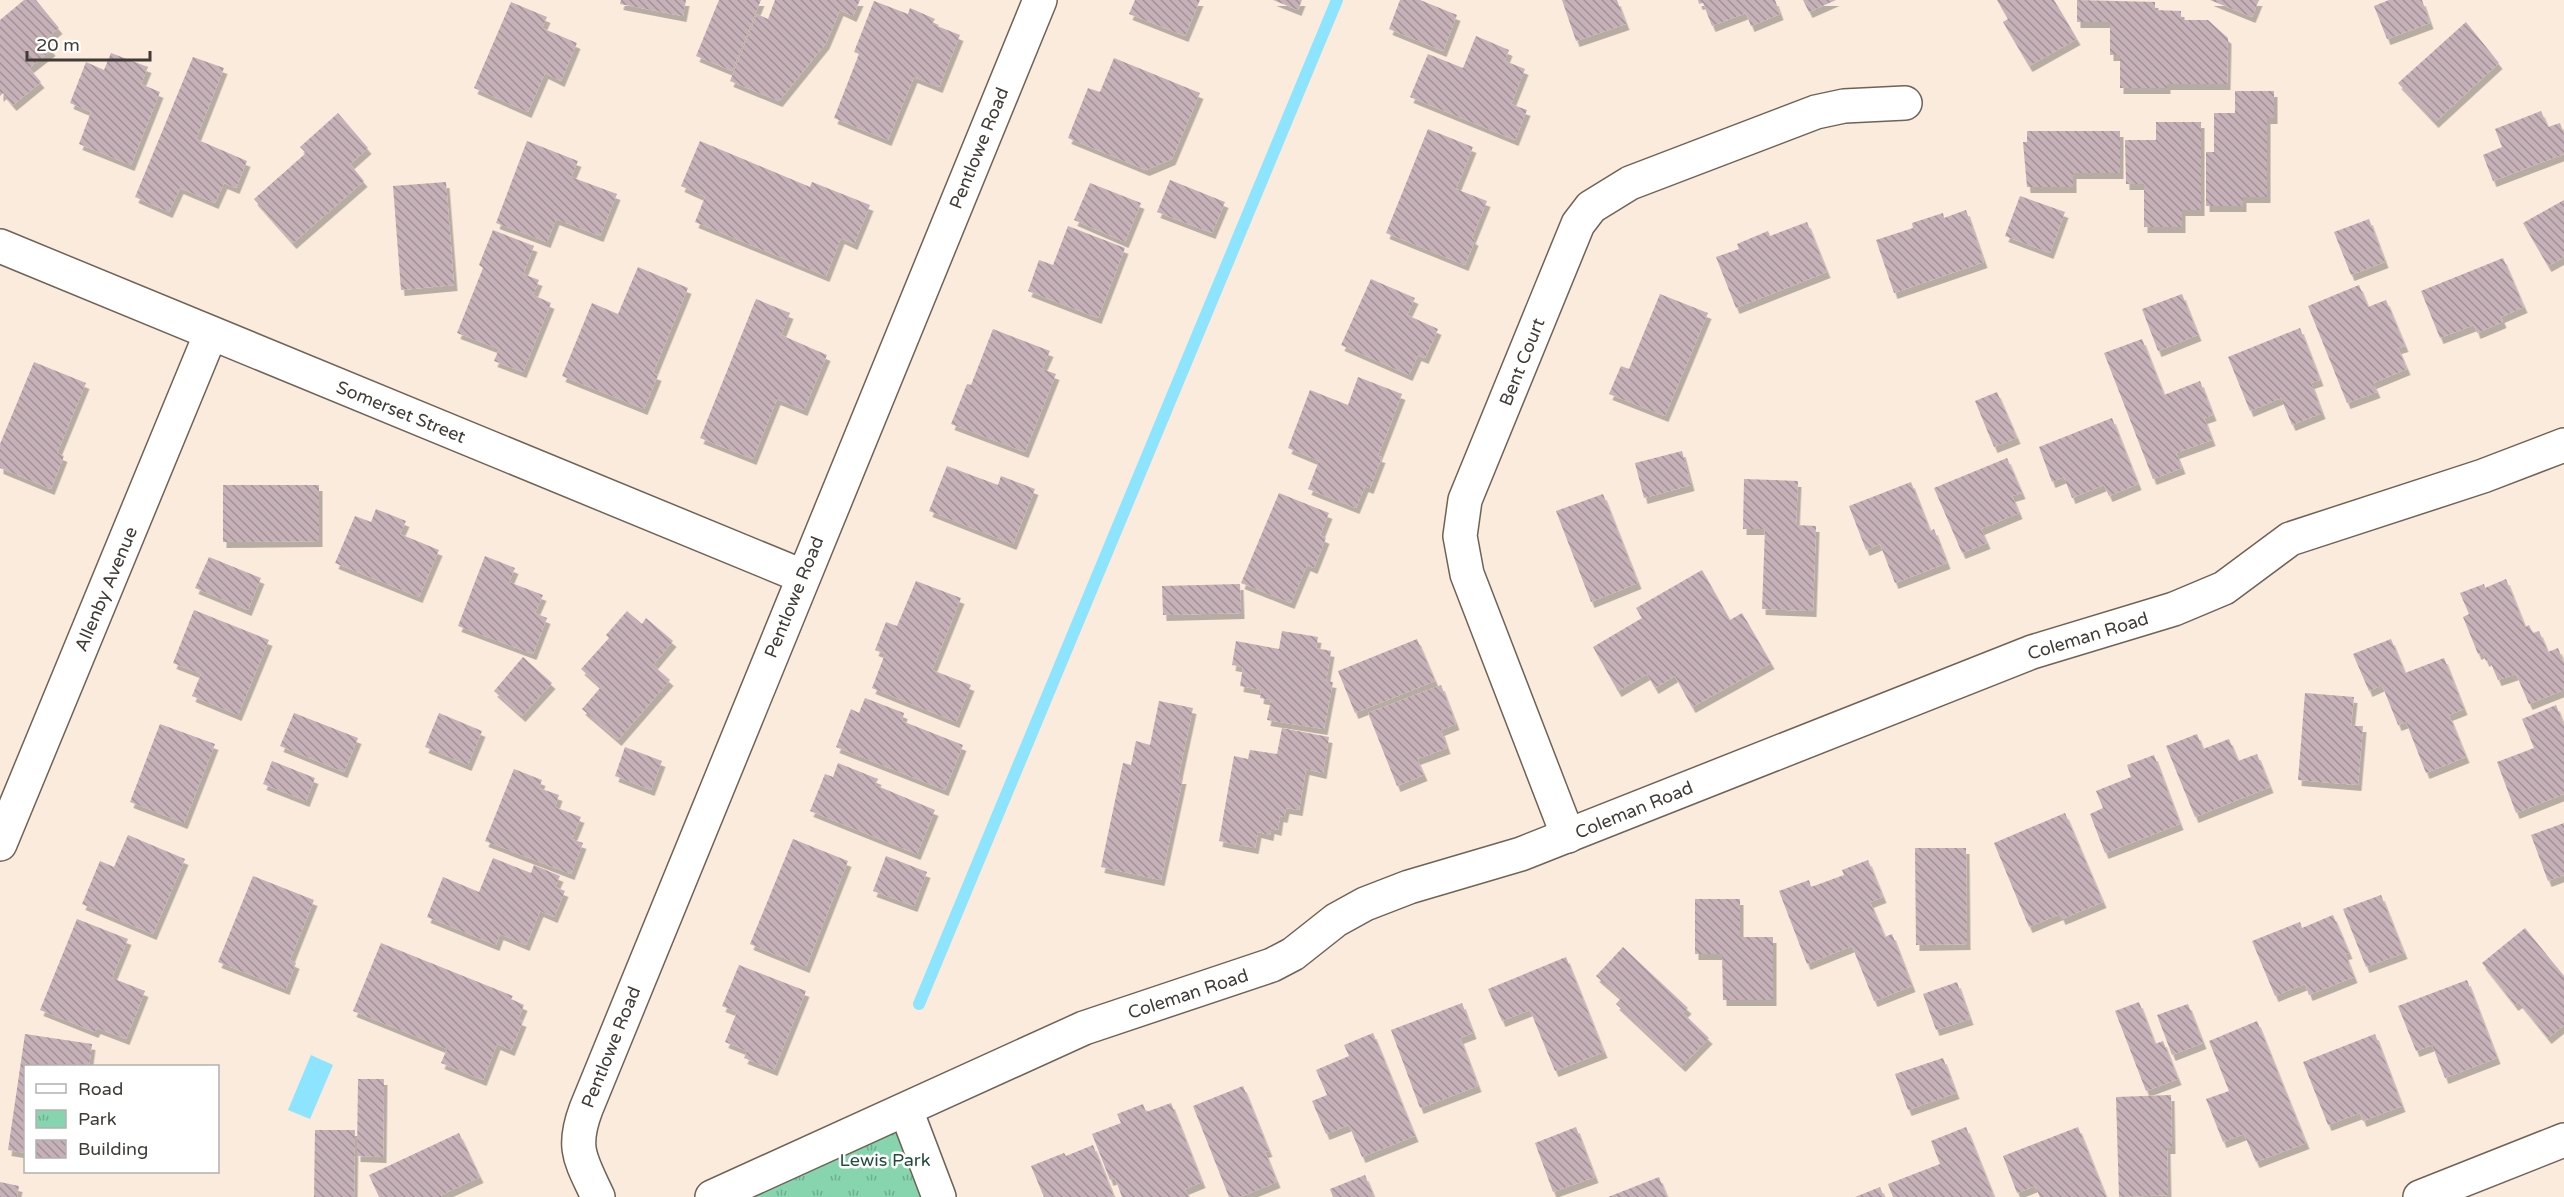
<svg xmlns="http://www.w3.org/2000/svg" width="2564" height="1197" viewBox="0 0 2564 1197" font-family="'Varela Round',sans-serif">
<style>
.park{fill:url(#park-tufts)}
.water{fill:#8de4fe}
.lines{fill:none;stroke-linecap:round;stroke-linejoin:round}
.stream{stroke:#8de4fe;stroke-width:12}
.building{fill:url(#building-back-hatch);filter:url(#shadow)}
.street-casing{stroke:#6f6356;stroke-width:36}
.secondary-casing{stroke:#6f6356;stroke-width:36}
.street{stroke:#fff;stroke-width:33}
.secondary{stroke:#fff;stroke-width:33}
.labels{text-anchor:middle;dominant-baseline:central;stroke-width:5;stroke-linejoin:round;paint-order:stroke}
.street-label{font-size:18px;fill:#413b36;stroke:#fff}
.park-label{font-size:18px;fill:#224c39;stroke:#fff}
</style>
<defs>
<pattern id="park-tufts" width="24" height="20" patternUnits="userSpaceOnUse" patternTransform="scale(1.5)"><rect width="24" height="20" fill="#86d5af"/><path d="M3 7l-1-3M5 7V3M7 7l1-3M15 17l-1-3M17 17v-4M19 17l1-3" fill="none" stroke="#6fae8f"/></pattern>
<pattern id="building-back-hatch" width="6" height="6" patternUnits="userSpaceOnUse" patternTransform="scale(1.5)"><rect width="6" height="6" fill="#c6b1b8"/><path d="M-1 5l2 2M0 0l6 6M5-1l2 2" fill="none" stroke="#a29196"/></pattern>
<filter id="shadow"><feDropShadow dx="3.5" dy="6" stdDeviation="0" flood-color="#0004"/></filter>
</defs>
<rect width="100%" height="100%" fill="#faebdc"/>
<path class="park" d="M 906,1110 L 939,1197 L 712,1197 Z"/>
<path class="water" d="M 311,1055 L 333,1065 L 310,1119 L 288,1110 Z"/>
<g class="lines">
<path class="stream" d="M 919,1004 L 1337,0"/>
</g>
<path class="building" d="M 24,0 L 36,0 L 59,28 L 44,40 L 52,50 L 29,68 L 41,82 L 13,105 L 3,93 L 0,96 L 0,20 Z
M 621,0 L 686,0 L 683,16 L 620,4 Z
M 719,0 L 761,0 L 732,71 L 696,56 Z
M 775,0 L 860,0 L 853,16 L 840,10 L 826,43 L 779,101 L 730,81 L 757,14 L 768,19 Z
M 1135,0 L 1200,0 L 1185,36 L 1129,14 Z
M 1273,0 L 1302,0 L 1298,10 Z
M 1400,0 L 1420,0 L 1457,15 L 1443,51 L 1389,29 Z
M 1562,0 L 1617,0 L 1626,24 L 1576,41 Z
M 1698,0 L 1775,0 L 1780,14 L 1751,26 L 1746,13 L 1712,26 L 1703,3 L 1699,4 Z
M 1803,0 L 1836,0 L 1809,12 Z
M 1997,0 L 2054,0 L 2077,39 L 2029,66 L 2003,22 L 2008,19 Z
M 2077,0 L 2155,2 L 2155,10 L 2181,11 L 2181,20 L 2208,20 L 2228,38 L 2227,84 L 2167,84 L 2167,88 L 2120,88 L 2120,55 L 2110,55 L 2110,22 L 2077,22 Z
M 2210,0 L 2259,0 L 2252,17 Z
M 2389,0 L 2422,0 L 2430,23 L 2387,39 L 2374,6 Z
M 874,1 L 908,14 L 910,8 L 935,19 L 932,24 L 960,35 L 939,87 L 914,77 L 888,140 L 834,118 L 859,54 L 854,52 Z
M 511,2 L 547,17 L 542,28 L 577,43 L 561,81 L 545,73 L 528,112 L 474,88 Z
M 2466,22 L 2499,63 L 2435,122 L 2398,83 Z
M 1476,36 L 1509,50 L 1505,61 L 1525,69 L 1511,104 L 1527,110 L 1515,140 L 1410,97 L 1428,54 L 1463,68 Z
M 111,53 L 148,67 L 141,84 L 160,92 L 131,165 L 79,144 L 91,112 L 70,103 L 86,62 L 104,70 Z
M 193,57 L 224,68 L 196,139 L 247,161 L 236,188 L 224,183 L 215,203 L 180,188 L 169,212 L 135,197 Z
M 1114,58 L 1200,93 L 1172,159 L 1146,170 L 1068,138 L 1088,88 L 1100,92 Z
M 2235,91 L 2274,91 L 2274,118 L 2267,118 L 2267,197 L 2243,197 L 2243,206 L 2206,206 L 2206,152 L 2214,152 L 2214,113 L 2235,113 Z
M 2541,111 L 2548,127 L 2560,123 L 2564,134 L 2564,154 L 2493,181 L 2483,155 L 2502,147 L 2495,129 Z
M 338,113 L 368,148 L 350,164 L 364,181 L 293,243 L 254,199 L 306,153 L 300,147 Z
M 2156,122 L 2201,122 L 2201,210 L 2182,210 L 2182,227 L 2144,227 L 2144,184 L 2126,184 L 2125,140 L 2156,140 Z
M 1428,129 L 1473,147 L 1456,189 L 1487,201 L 1472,238 L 1475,240 L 1465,265 L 1386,233 Z
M 2027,131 L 2120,131 L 2120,173 L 2073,173 L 2073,187 L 2027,187 L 2023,142 L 2027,142 Z
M 527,141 L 578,161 L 571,177 L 617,194 L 600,236 L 556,219 L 547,242 L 496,223 Z
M 700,141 L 810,187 L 812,182 L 870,205 L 854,244 L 841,238 L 826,276 L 695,222 L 705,197 L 681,186 Z
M 1170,180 L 1225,202 L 1212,233 L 1157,212 Z
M 446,182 L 454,285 L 401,290 L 393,186 Z
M 1090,183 L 1141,203 L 1125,242 L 1074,220 Z
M 2020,196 L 2065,212 L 2050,253 L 2005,236 Z
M 2564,200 L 2564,257 L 2548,266 L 2523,223 Z
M 1966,210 L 1984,262 L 1894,293 L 1876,240 L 1913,228 L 1912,223 L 1943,213 L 1944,218 Z
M 2369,219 L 2385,262 L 2351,275 L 2334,232 Z
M 1807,222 L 1827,272 L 1736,308 L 1716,257 L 1739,249 L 1737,244 L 1768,231 L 1770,236 Z
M 1068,226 L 1125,248 L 1098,318 L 1028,291 L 1039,260 L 1053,265 Z
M 493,230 L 534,246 L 523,274 L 539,280 L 533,295 L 551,303 L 523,372 L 494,361 L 499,349 L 457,333 L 483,268 L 479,265 Z
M 2503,258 L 2524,307 L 2501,317 L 2503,322 L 2477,333 L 2474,325 L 2440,338 L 2421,291 Z
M 638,267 L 688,288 L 653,373 L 658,375 L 644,409 L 562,376 L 592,303 L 618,314 Z
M 1371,279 L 1415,298 L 1407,315 L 1438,329 L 1425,358 L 1418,355 L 1409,375 L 1341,345 Z
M 2359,285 L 2368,307 L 2386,300 L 2405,346 L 2398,348 L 2407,369 L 2373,383 L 2377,392 L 2347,403 L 2308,306 Z
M 1660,294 L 1708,313 L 1665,416 L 1609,394 L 1621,366 L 1629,369 Z
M 2182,294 L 2198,335 L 2158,351 L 2142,309 Z
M 756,299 L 790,313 L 781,335 L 827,355 L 804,410 L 777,399 L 753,459 L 700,438 Z
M 2300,328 L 2320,380 L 2311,383 L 2322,413 L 2292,425 L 2281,398 L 2250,411 L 2228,357 Z
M 993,329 L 1050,351 L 1042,369 L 1056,374 L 1025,452 L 951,424 L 967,384 L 971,385 Z
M 2142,339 L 2164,395 L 2200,381 L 2213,415 L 2204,418 L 2212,440 L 2176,453 L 2182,468 L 2153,479 L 2104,353 Z
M 34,362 L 86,383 L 57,453 L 64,456 L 51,489 L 0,468 L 0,444 Z
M 1358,377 L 1402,394 L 1378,456 L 1382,457 L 1370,488 L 1365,486 L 1356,508 L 1308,489 L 1319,461 L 1288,448 L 1310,390 L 1348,405 Z
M 1997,392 L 2017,438 L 1994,447 L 1975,401 Z
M 2112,418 L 2138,484 L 2109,496 L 2104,485 L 2072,498 L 2064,477 L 2052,482 L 2039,447 Z
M 1682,451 L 1691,485 L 1644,498 L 1635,463 Z
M 2007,458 L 2022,493 L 2012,496 L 2019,513 L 1981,529 L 1987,543 L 1962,553 L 1934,488 Z
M 947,466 L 998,485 L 1001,476 L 1035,489 L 1013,544 L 929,511 Z
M 1744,479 L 1798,481 L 1796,525 L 1816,526 L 1813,611 L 1762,609 L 1765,529 L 1743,529 Z
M 1911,482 L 1930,531 L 1934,529 L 1947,563 L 1895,583 L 1880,544 L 1866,550 L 1849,506 Z
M 223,485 L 319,485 L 319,541 L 223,542 Z
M 1279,493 L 1329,513 L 1320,535 L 1326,538 L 1314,568 L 1307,565 L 1291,603 L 1241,583 Z
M 1603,494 L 1638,583 L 1591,602 L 1556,511 Z
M 376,509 L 406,521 L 400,534 L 439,550 L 419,597 L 335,563 L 355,516 L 371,522 Z
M 485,556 L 515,568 L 509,582 L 543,595 L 535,613 L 547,618 L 533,654 L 458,626 Z
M 209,557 L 261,578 L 248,610 L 195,588 Z
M 1702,570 L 1730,620 L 1742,613 L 1771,663 L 1692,707 L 1675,676 L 1655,688 L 1647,674 L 1618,691 L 1593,647 L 1642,618 L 1636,608 Z
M 2506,579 L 2525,627 L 2529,625 L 2533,633 L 2539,631 L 2548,652 L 2558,648 L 2564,663 L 2564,690 L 2529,704 L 2516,674 L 2498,680 L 2489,659 L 2486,661 L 2482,652 L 2478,654 L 2463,617 L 2469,614 L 2460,593 L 2484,584 L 2485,588 Z
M 916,581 L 961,598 L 932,670 L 971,685 L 956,722 L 872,688 L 885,654 L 875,650 L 886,622 L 897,626 Z
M 1240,584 L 1241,613 L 1163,615 L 1162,586 Z
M 194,610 L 269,640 L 238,715 L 192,696 L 201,674 L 173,663 Z
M 627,611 L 642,624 L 646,618 L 673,641 L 653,665 L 670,680 L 618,740 L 582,709 L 601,687 L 581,669 L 609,638 L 606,635 Z
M 1282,631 L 1318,637 L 1316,648 L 1331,651 L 1326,681 L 1333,682 L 1324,729 L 1267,720 L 1271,700 L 1260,698 L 1261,690 L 1240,686 L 1243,667 L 1232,665 L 1236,641 L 1279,649 Z
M 1417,639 L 1435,681 L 1355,713 L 1338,671 Z
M 2391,639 L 2405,673 L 2444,658 L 2464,709 L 2449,715 L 2466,757 L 2426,773 L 2406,722 L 2398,725 L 2382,685 L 2369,691 L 2353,654 Z
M 523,657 L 552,683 L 522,716 L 494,691 Z
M 1441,685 L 1456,724 L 1441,730 L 1447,748 L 1417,759 L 1424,775 L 1397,786 L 1368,713 Z
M 2305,693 L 2354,697 L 2351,726 L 2363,726 L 2358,785 L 2298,780 Z
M 865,698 L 904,713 L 902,721 L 963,745 L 945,790 L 836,747 L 851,709 L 859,713 Z
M 1159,701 L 1193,708 L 1178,778 L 1183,778 L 1161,880 L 1101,867 L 1123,763 L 1131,765 L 1136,741 L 1150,745 Z
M 2556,705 L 2564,725 L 2564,794 L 2516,813 L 2497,762 L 2534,748 L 2522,719 Z
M 294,713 L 358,738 L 344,772 L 280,746 Z
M 439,713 L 482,731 L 468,765 L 425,747 Z
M 160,724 L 215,744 L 184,823 L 130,802 Z
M 1282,728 L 1329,737 L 1323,773 L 1306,769 L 1299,810 L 1286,808 L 1284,817 L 1280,816 L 1278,830 L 1271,828 L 1270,835 L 1258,832 L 1255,848 L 1219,841 L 1234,756 L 1248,759 L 1250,750 L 1277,754 Z
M 2197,734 L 2203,749 L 2229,739 L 2238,761 L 2257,754 L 2270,787 L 2195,817 L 2166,746 Z
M 625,747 L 662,761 L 651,790 L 615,776 Z
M 2154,755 L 2180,824 L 2105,853 L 2090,814 L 2103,808 L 2096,791 L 2131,777 L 2127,765 Z
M 272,761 L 315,778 L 306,801 L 263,784 Z
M 838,763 L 878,779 L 875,785 L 935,810 L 917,854 L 810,811 L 825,774 L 833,777 Z
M 514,769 L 542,780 L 539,788 L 559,795 L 555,807 L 581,817 L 572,839 L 583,843 L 571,874 L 485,841 Z
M 2065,813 L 2103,902 L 2062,919 L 2060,914 L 2029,927 L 1994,843 Z
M 2564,823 L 2564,875 L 2548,881 L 2531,835 Z
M 128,835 L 185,859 L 153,934 L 82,904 L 100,861 L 114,867 Z
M 793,839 L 848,861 L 806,967 L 750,944 Z
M 1915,848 L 1966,848 L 1967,944 L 1916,945 Z
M 886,856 L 927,872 L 914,906 L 873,891 Z
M 493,858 L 531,873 L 534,865 L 560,876 L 555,887 L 565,891 L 554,917 L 540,911 L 526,945 L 500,934 L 496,945 L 427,917 L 443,877 L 479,892 Z
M 1868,860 L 1883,897 L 1870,902 L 1885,937 L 1892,934 L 1912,986 L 1874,1001 L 1852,946 L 1807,964 L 1779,891 L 1809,880 L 1811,887 L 1844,875 L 1842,870 Z
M 253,876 L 314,900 L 290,960 L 296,963 L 286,989 L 218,962 Z
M 2381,895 L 2404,953 L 2366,967 L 2343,909 Z
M 1695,899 L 1740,899 L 1740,937 L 1773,937 L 1773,1000 L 1723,1000 L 1722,954 L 1695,954 Z
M 2333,915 L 2349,953 L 2345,954 L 2354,977 L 2309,995 L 2305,984 L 2275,996 L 2252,941 L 2300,922 L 2302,928 Z
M 77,919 L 128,939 L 112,978 L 145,991 L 126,1039 L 97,1028 L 95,1032 L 40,1010 Z
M 2525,928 L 2564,976 L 2564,1025 L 2548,1038 L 2519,1002 L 2515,1005 L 2482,963 Z
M 381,943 L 513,996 L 511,999 L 524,1005 L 518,1019 L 523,1021 L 511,1050 L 497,1044 L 483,1080 L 441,1063 L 447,1049 L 353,1011 Z
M 1623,947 L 1688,1008 L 1683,1013 L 1709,1038 L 1682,1066 L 1616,1004 L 1621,998 L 1596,976 Z
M 1566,957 L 1604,1052 L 1555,1071 L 1530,1010 L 1502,1021 L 1488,989 Z
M 739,965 L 806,991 L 774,1070 L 744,1058 L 747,1051 L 725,1042 L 737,1012 L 722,1006 Z
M 2467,980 L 2497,1058 L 2445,1078 L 2432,1045 L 2416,1051 L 2398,1006 Z
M 1957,982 L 1970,1019 L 1936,1030 L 1923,994 Z
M 2139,1002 L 2155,1044 L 2163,1041 L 2178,1079 L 2146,1091 L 2115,1011 Z
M 1462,1003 L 1473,1033 L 1460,1038 L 1478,1086 L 1420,1108 L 1391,1030 Z
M 2188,1004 L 2203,1043 L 2172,1055 L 2157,1015 Z
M 2257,1021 L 2306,1143 L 2256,1162 L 2244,1134 L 2223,1142 L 2206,1099 L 2229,1091 L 2209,1041 Z
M 1373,1033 L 1415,1136 L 1362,1157 L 1349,1125 L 1326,1134 L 1312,1101 L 1327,1095 L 1316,1070 L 1349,1056 L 1344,1045 Z
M 25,1034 L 92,1044 L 89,1066 L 26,1066 L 26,1153 L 8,1150 Z
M 2375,1034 L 2402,1106 L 2363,1121 L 2360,1113 L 2328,1125 L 2303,1062 Z
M 1943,1058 L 1956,1093 L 1908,1110 L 1895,1074 Z
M 358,1079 L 384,1079 L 383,1157 L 357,1156 Z
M 1243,1086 L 1269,1151 L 1265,1152 L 1277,1182 L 1240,1197 L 1229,1197 L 1193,1106 Z
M 2171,1095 L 2172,1148 L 2167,1148 L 2168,1195 L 2119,1197 L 2116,1097 Z
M 1171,1103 L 1202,1182 L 1185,1189 L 1189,1197 L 1122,1197 L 1115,1178 L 1110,1180 L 1092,1134 L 1121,1123 L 1117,1114 L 1143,1104 L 1146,1112 Z
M 1576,1127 L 1595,1177 L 1553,1192 L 1535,1143 Z
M 1966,1127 L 1994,1197 L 1893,1197 L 1888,1184 L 1940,1164 L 1931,1141 Z
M 2078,1127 L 2106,1197 L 2040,1197 L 2035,1186 L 2017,1193 L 2003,1156 Z
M 315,1130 L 355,1130 L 354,1197 L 314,1197 Z
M 459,1133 L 480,1177 L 441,1195 L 442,1197 L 379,1197 L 369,1175 Z
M 1093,1145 L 1114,1197 L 1044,1197 L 1031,1166 L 1064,1153 L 1066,1156 Z
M 1365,1175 L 1374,1197 L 1333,1197 L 1330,1189 Z
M 1659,1177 L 1667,1197 L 1608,1197 Z
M 0,1182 L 19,1186 L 17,1197 L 0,1197 Z
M 1880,1187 L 1884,1197 L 1855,1197 Z"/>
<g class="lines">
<defs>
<path id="street" d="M 0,246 L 802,576
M 1568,836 L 1467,574 L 1460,536 L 1465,500 L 1578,224 L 1591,207 L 1630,183 L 1816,112 L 1844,106 L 1905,103
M 0,844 L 211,333
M 906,1110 L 939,1197
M 598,1197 C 581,1160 571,1149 586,1109 L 1040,0
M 2420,1197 L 2564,1140"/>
<path id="secondary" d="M 712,1197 L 1084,1028 L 1272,965 L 1293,954 L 1336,920 L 1365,904 L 1409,887 L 1521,854 L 2032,652 L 2174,609 L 2224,588 L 2290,539 L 2483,476 L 2564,445"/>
</defs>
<use href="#street" class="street-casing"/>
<use href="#secondary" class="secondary-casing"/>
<use href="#street" class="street"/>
<use href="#secondary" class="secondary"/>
</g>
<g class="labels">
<g class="street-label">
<text transform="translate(979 148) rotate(-68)">Pentlowe Road</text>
<text transform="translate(1522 362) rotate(-68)">Bent Court</text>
<text transform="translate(401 412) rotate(22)">Somerset Street</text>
<text transform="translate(106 589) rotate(-67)">Allenby Avenue</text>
<text transform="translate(794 597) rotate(-68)">Pentlowe Road</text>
<text transform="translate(2088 636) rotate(-17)">Coleman Road</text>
<text transform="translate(1634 810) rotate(-22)">Coleman Road</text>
<text transform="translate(1188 994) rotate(-18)">Coleman Road</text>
<text transform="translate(611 1047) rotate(-68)">Pentlowe Road</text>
</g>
<g class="park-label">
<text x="885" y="1160">Lewis Park</text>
</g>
</g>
<rect x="24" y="1065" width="195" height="108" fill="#ffffff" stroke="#b3b1af" stroke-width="1.5"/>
<rect x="36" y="1084" width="30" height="9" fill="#ffffff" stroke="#b3b1af" stroke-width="1.5"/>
<text x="78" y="1095" font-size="18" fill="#413b36">Road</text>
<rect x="36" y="1110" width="30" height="18" fill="url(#park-tufts)" stroke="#b3b1af" stroke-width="1.5"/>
<text x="78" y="1125" font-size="18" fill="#413b36">Park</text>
<rect x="36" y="1140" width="30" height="18" fill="url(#building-back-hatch)" stroke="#b3b1af" stroke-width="1.5"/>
<text x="78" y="1155" font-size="18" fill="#413b36">Building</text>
<path d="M27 51v9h123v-9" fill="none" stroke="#413b36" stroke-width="3"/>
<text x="36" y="51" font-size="18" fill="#413b36" stroke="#ffffff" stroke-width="4.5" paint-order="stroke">20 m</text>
</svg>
